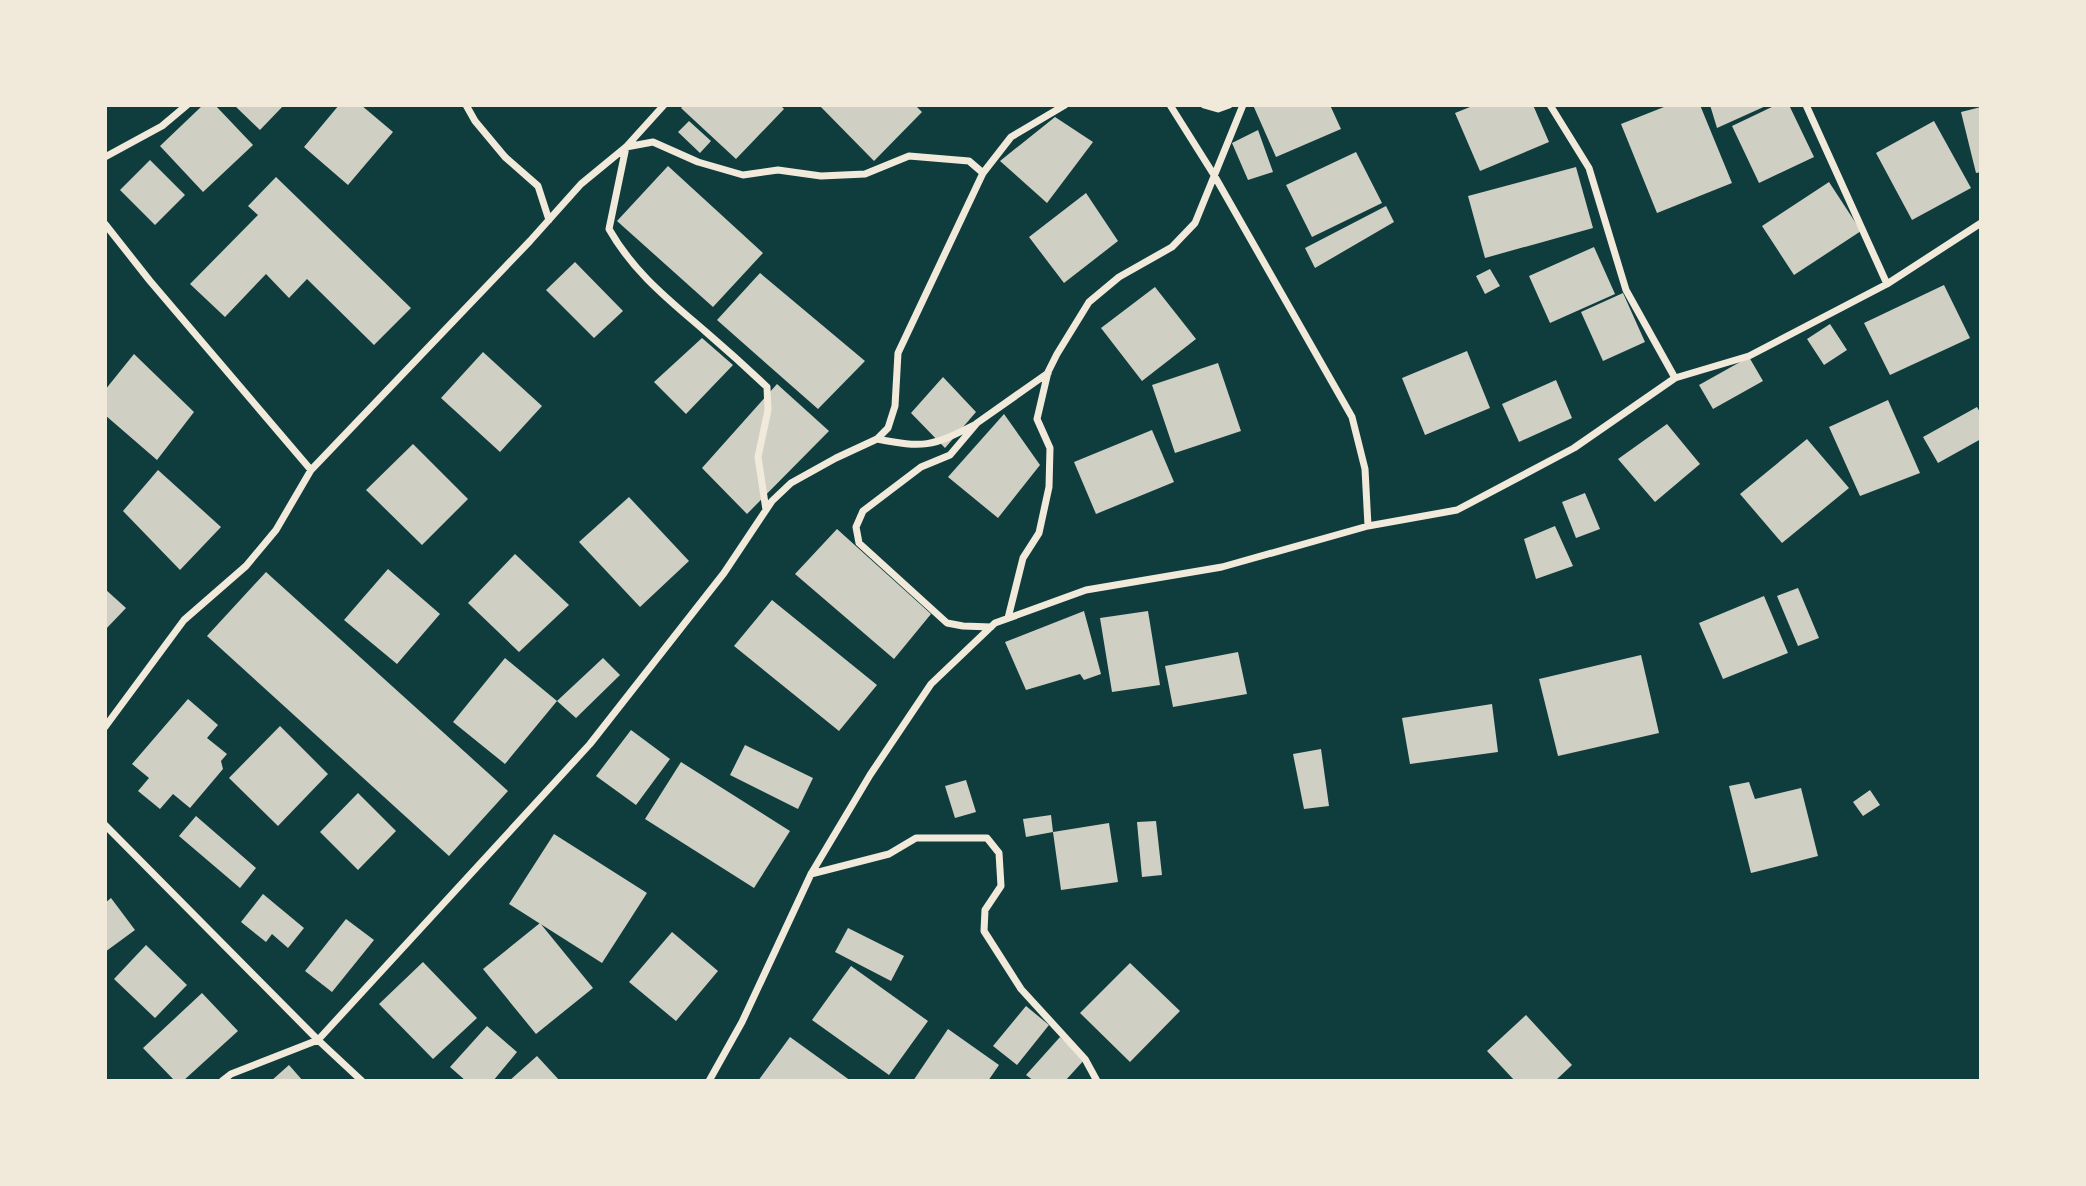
<svg xmlns="http://www.w3.org/2000/svg" width="2086" height="1186" viewBox="0 0 2086 1186" font-family="'Alegreya Sans',sans-serif">
<style>
.building{fill:#cfcfc3}
.lines{fill:none;stroke-linecap:round;stroke-linejoin:round}
.minor{stroke:#f1e9da;stroke-width:7}
</style>
<rect width="100%" height="100%" fill="#0f3d3e"/>
<path class="building" d="M 203,105 L 215,105 L 253,145 L 203,192 L 160,146 Z
M 234,105 L 284,105 L 260,130 Z
M 339,105 L 361,105 L 393,132 L 348,185 L 304,147 Z
M 684,105 L 780,105 L 784,109 L 736,159 L 681,108 Z
M 819,105 L 915,105 L 922,112 L 874,161 Z
M 1253,105 L 1330,105 L 1341,129 L 1276,157 Z
M 1475,105 L 1533,105 L 1549,142 L 1480,171 L 1455,113 Z
M 1669,105 L 1700,105 L 1732,183 L 1657,213 L 1621,124 Z
M 1710,105 L 1768,105 L 1717,128 Z
M 1776,105 L 1789,105 L 1814,157 L 1759,183 L 1732,126 Z
M 1981,107 L 1981,172 L 1976,173 L 1961,112 Z
M 1055,117 L 1093,142 L 1047,203 L 1000,161 Z
M 689,121 L 711,141 L 700,153 L 678,132 Z
M 1934,121 L 1971,188 L 1912,220 L 1876,153 Z
M 1258,130 L 1273,172 L 1248,180 L 1232,143 Z
M 1356,152 L 1382,203 L 1312,237 L 1286,185 Z
M 150,160 L 185,195 L 155,225 L 120,190 Z
M 668,166 L 763,253 L 713,307 L 617,221 Z
M 1576,167 L 1593,228 L 1485,258 L 1468,196 Z
M 276,177 L 411,308 L 374,345 L 307,279 L 289,298 L 266,274 L 225,317 L 190,284 L 258,215 L 248,206 Z
M 1829,182 L 1861,231 L 1794,275 L 1762,226 Z
M 1086,193 L 1118,241 L 1064,283 L 1029,237 Z
M 1386,206 L 1394,222 L 1315,268 L 1305,248 Z
M 1594,247 L 1615,294 L 1550,323 L 1529,276 Z
M 575,262 L 623,311 L 594,338 L 546,290 Z
M 1490,269 L 1500,286 L 1485,294 L 1476,276 Z
M 760,273 L 865,361 L 818,409 L 717,320 Z
M 1944,285 L 1970,338 L 1890,375 L 1864,323 Z
M 1155,287 L 1196,339 L 1142,381 L 1101,328 Z
M 1623,293 L 1645,342 L 1603,361 L 1581,312 Z
M 1830,324 L 1847,350 L 1824,365 L 1807,339 Z
M 702,338 L 733,365 L 686,414 L 654,382 Z
M 1467,351 L 1490,408 L 1425,435 L 1402,378 Z
M 483,352 L 542,406 L 500,452 L 441,398 Z
M 134,354 L 194,412 L 157,460 L 105,415 L 105,390 Z
M 1749,357 L 1763,381 L 1713,409 L 1699,385 Z
M 1218,363 L 1241,431 L 1175,453 L 1152,385 Z
M 943,377 L 976,412 L 945,448 L 911,413 Z
M 1556,380 L 1572,418 L 1519,442 L 1502,404 Z
M 777,384 L 829,431 L 747,514 L 702,468 Z
M 1888,400 L 1920,473 L 1860,496 L 1829,427 Z
M 1977,407 L 1981,414 L 1981,439 L 1938,463 L 1923,437 Z
M 1004,414 L 1040,465 L 998,518 L 948,477 Z
M 1667,424 L 1700,464 L 1655,502 L 1618,459 Z
M 1152,430 L 1174,482 L 1096,514 L 1074,462 Z
M 1807,439 L 1849,488 L 1782,543 L 1740,494 Z
M 413,444 L 468,499 L 422,545 L 366,490 Z
M 158,470 L 221,527 L 180,570 L 123,511 Z
M 1585,493 L 1600,529 L 1576,538 L 1562,502 Z
M 629,497 L 689,561 L 640,607 L 579,542 Z
M 1555,526 L 1573,566 L 1536,579 L 1524,539 Z
M 837,529 L 931,614 L 894,659 L 795,574 Z
M 515,554 L 569,605 L 519,652 L 468,603 Z
M 388,569 L 440,614 L 397,664 L 344,620 Z
M 266,572 L 508,791 L 449,856 L 207,636 Z
M 1798,588 L 1819,638 L 1798,646 L 1777,596 Z
M 105,589 L 126,608 L 105,630 Z
M 1764,596 L 1788,653 L 1723,679 L 1699,623 Z
M 772,600 L 877,685 L 839,731 L 734,646 Z
M 1084,611 L 1101,674 L 1084,680 L 1080,674 L 1026,690 L 1005,642 Z
M 1148,611 L 1160,685 L 1112,692 L 1100,618 Z
M 1238,652 L 1247,694 L 1173,707 L 1165,666 Z
M 1641,655 L 1659,733 L 1558,756 L 1539,679 Z
M 505,658 L 557,701 L 505,764 L 453,722 Z
M 603,658 L 620,675 L 576,718 L 557,701 Z
M 188,699 L 218,725 L 207,738 L 227,754 L 221,761 L 223,769 L 190,808 L 173,794 L 160,809 L 138,791 L 149,778 L 132,764 Z
M 1492,704 L 1498,752 L 1410,764 L 1402,718 Z
M 280,726 L 328,774 L 278,826 L 229,778 Z
M 631,730 L 670,759 L 636,805 L 596,776 Z
M 745,745 L 813,778 L 798,809 L 730,775 Z
M 1321,749 L 1329,806 L 1304,809 L 1293,754 Z
M 681,762 L 790,831 L 754,888 L 645,819 Z
M 966,780 L 976,812 L 955,818 L 945,786 Z
M 1749,782 L 1755,799 L 1801,788 L 1818,856 L 1751,873 L 1729,786 Z
M 1870,790 L 1880,805 L 1863,816 L 1853,802 Z
M 358,793 L 396,831 L 358,870 L 320,832 Z
M 1051,815 L 1053,832 L 1026,837 L 1023,819 Z
M 196,816 L 256,868 L 240,888 L 179,836 Z
M 1156,821 L 1162,875 L 1142,877 L 1137,822 Z
M 1109,823 L 1118,882 L 1061,890 L 1053,832 Z
M 554,834 L 647,893 L 602,963 L 509,904 Z
M 263,894 L 304,928 L 288,948 L 272,934 L 266,942 L 241,922 Z
M 111,898 L 135,930 L 105,952 L 105,903 Z
M 346,919 L 374,940 L 332,992 L 305,971 Z
M 540,923 L 593,988 L 536,1034 L 483,969 Z
M 848,928 L 904,956 L 891,981 L 835,952 Z
M 672,932 L 718,971 L 676,1021 L 629,982 Z
M 146,945 L 187,985 L 155,1018 L 114,979 Z
M 423,962 L 477,1018 L 433,1059 L 379,1004 Z
M 1130,963 L 1180,1011 L 1130,1062 L 1080,1013 Z
M 851,966 L 928,1021 L 889,1075 L 812,1020 Z
M 202,993 L 238,1031 L 183,1081 L 175,1081 L 143,1048 Z
M 1026,1006 L 1049,1025 L 1017,1065 L 993,1046 Z
M 1526,1015 L 1572,1065 L 1555,1081 L 1515,1081 L 1487,1051 Z
M 487,1026 L 517,1052 L 493,1081 L 466,1081 L 450,1067 Z
M 948,1029 L 999,1065 L 988,1081 L 913,1081 Z
M 790,1037 L 851,1081 L 758,1081 Z
M 1060,1037 L 1085,1059 L 1065,1081 L 1034,1081 L 1026,1075 Z
M 537,1056 L 560,1081 L 509,1081 Z
M 289,1065 L 303,1081 L 271,1081 Z"/>
<g class="lines">
<path class="minor" d="M 466,105 L 475,121 L 505,157 L 538,186 L 549,220
M 1170,105 L 1214,175 L 1352,417 L 1365,469 L 1368,526
M 1204,105 L 1218,109 L 1229,105
M 1550,105 L 1589,168 L 1626,290 L 1675,378
M 1806,105 L 1887,284
M 105,157 L 162,126 L 187,105
M 105,224 L 150,281 L 311,470
M 877,439 C 924,448 931,447 974,425
M 766,510 L 758,457 L 768,410 L 767,387 C 747,368 727,350 706,332 C 669,300 634,273 609,229 L 626,147 L 653,142 L 698,162 L 743,175 L 778,170 L 821,176 L 865,174 L 909,156 L 969,161 L 983,173
M 1008,618 L 1023,558 L 1039,533 L 1049,487 L 1050,448 L 1037,419 L 1048,372 L 1057,354 L 1089,302 L 1119,277 L 1172,247 L 1195,223 L 1243,105
M 991,627 L 963,626 L 947,623 L 859,543 L 856,527 L 863,511 L 921,467 L 950,455 L 977,423 L 1048,373
M 105,727 L 184,620 L 246,566 L 276,530 L 311,470 L 530,241 L 581,184 L 626,147 L 664,105
M 105,825 L 318,1040 L 362,1081
M 811,874 L 889,854 L 916,838 L 987,838 L 999,853 L 1001,886 L 985,910 L 984,931 L 1021,989 L 1085,1059 L 1097,1081
M 222,1081 L 231,1074 L 318,1040 L 590,744 L 724,573 L 772,501 L 791,483 L 836,458 L 877,439 L 888,428 L 895,406 L 898,353 L 983,173 L 1011,137 L 1065,105
M 709,1081 L 742,1022 L 811,874 L 870,775 L 931,684 L 995,623 L 1086,590 L 1222,567 L 1368,526 L 1457,510 L 1574,448 L 1675,378 L 1749,356 L 1887,284 L 1981,223"/>
</g>
<rect width="2086" height="1186" fill="none" stroke="#f1e9da" stroke-width="214"/>
</svg>
